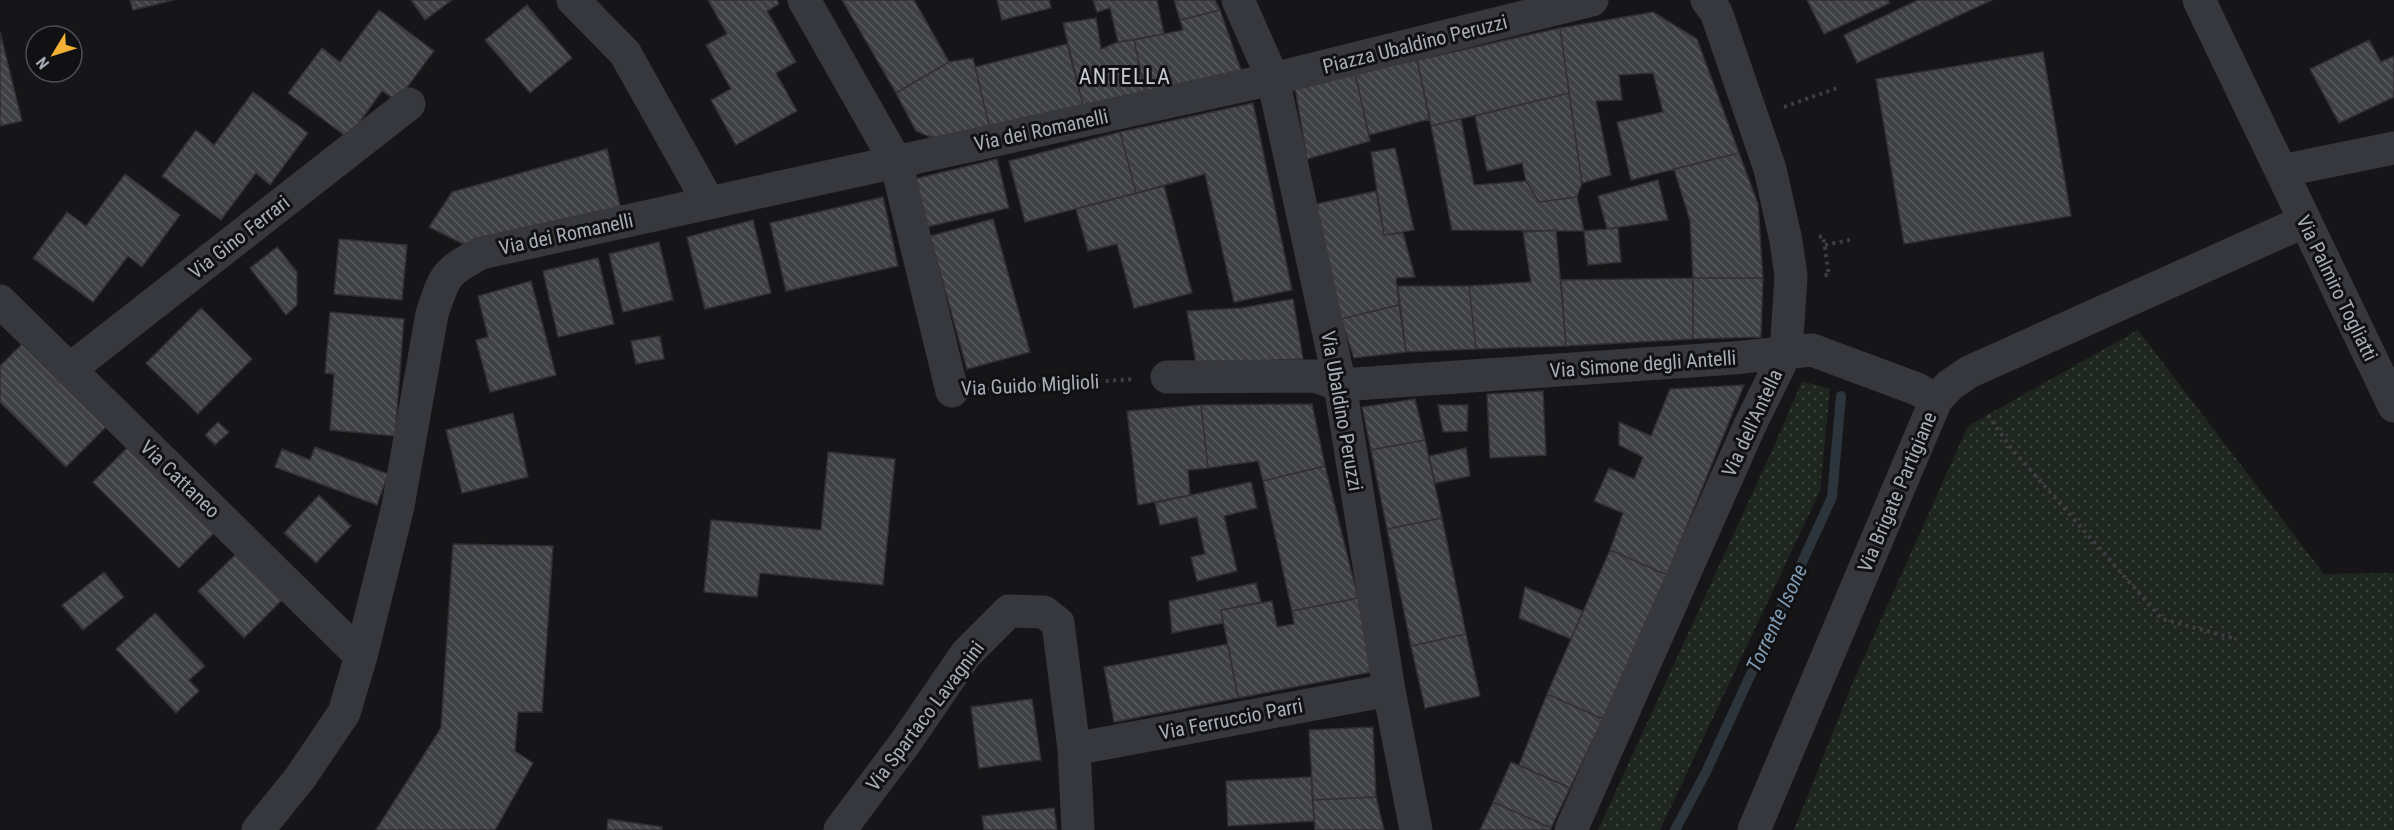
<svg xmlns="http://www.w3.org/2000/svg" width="2394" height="830" viewBox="0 0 2394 830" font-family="'Roboto Condensed',sans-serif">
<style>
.green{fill:url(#green-dots)}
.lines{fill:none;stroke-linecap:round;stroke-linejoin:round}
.stream{stroke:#2c353c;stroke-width:10}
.building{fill:url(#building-back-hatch);stroke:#303034;stroke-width:1.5}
.path{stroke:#3d3f44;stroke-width:4;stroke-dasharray:3 4.5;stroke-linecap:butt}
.minor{stroke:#37383d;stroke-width:33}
.labels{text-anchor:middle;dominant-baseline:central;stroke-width:6;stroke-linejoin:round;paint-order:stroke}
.street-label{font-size:20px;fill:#a8adb8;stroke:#111113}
.water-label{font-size:21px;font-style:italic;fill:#7f9bb3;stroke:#111113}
.quarter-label{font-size:22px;letter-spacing:1.5px;fill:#c9ccd4;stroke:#111113}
</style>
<defs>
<pattern id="green-dots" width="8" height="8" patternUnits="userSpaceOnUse" patternTransform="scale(1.5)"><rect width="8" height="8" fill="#1e261f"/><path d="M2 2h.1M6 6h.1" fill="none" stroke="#3c433d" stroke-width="1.8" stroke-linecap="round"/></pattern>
<pattern id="building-back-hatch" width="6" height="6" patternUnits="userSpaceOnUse" patternTransform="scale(1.5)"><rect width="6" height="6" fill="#404145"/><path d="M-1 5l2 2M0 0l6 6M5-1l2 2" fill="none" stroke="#595a5e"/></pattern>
</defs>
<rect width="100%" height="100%" fill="#161618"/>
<path class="green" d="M 2138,330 L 2324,574 L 2394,573 L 2394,830 L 1794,830 L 1853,682 L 1968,426 Z
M 1802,381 L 1830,389 L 1820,491 L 1660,830 L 1598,830 L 1775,444 Z"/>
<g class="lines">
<path class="stream" d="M 1675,830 L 1706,772 L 1832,497 L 1841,396"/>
</g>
<path class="building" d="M 130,0 L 174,0 L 133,10 Z
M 411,0 L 452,0 L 425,20 Z
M 708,0 L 777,0 L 779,4 L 767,11 L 796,62 L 776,73 L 797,111 L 736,145 L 711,100 L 731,89 L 706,45 L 727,34 Z
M 842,0 L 914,0 L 949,62 L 896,93 Z
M 997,0 L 1049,0 L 1051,8 L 1002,20 Z
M 1093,0 L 1157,0 L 1164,34 L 1118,42 L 1110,8 L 1097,12 Z
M 1174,0 L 1215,0 L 1220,10 L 1180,20 Z
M 1807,0 L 1888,0 L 1890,3 L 1824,34 Z
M 1918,0 L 1992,0 L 1857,63 L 1844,35 Z
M 527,5 L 572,58 L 530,93 L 485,40 Z
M 379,10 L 434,51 L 397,101 L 382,91 L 348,138 L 288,93 L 322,48 L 340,62 Z
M 1220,10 L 1241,70 L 1145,93 L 1134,40 L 1183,30 L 1180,20 Z
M 1653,12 L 1697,39 L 1739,153 L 1631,180 L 1617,122 L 1663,112 L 1653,73 L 1619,75 L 1622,100 L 1596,101 L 1611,175 L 1582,183 L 1560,28 Z
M 1096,18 L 1101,49 L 1118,42 L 1134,40 L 1145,93 L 1084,109 L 1063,23 Z
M 1560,28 L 1569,93 L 1431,126 L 1417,60 Z
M 0,32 L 22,121 L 0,126 Z
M 2369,40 L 2381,62 L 2394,56 L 2394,97 L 2339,123 L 2310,69 Z
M 1067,44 L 1084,109 L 991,133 L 975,67 Z
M 2043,52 L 2071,216 L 1904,244 L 1876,79 Z
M 973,58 L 991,133 L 930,137 L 916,131 L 896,93 L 949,62 Z
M 1417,60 L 1430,119 L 1369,135 L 1355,73 Z
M 1355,73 L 1370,141 L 1307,159 L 1295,87 Z
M 253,92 L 308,133 L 270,185 L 256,173 L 221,220 L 162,176 L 196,130 L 214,145 Z
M 1569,93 L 1582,183 L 1577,197 L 1539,202 L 1526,181 L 1522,163 L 1487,171 L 1475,116 Z
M 1253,103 L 1292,290 L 1234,302 L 1205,174 L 1136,193 L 1120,132 Z
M 1461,119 L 1474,185 L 1526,181 L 1539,202 L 1577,197 L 1584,231 L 1452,230 L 1431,126 Z
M 1120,132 L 1136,193 L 1025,222 L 1009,161 Z
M 1395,148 L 1414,230 L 1384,235 L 1371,152 Z
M 607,149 L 621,210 L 467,246 L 429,227 L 452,192 Z
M 1739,153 L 1758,204 L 1763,278 L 1693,278 L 1690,221 L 1674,169 Z
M 997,159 L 1009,208 L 922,228 L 910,180 Z
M 125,174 L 180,215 L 142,267 L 128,256 L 93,302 L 33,258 L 67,212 L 86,226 Z
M 1658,180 L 1668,220 L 1607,229 L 1598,196 Z
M 1164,186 L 1192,293 L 1134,308 L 1117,244 L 1088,251 L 1076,209 Z
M 1376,191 L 1384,235 L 1403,233 L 1415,277 L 1396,278 L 1399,305 L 1341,319 L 1316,204 Z
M 883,197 L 898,266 L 786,291 L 770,223 Z
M 993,219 L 1030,352 L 967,369 L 930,236 Z
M 753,220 L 771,293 L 705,309 L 687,237 Z
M 1618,228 L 1621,262 L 1588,265 L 1584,231 Z
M 1556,230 L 1566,346 L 1476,349 L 1469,286 L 1531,282 L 1523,232 Z
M 339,239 L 407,245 L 402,300 L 334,294 Z
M 659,242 L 673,300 L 623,312 L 609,254 Z
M 277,247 L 297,272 L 297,305 L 286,315 L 250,268 Z
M 598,258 L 614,324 L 558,337 L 543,271 Z
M 1693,278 L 1693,339 L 1566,346 L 1561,280 Z
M 1693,278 L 1763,278 L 1761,337 L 1693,339 Z
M 531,281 L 556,375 L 490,392 L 476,340 L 488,337 L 478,296 Z
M 1398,286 L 1469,286 L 1476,349 L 1406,352 Z
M 1293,299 L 1303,359 L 1196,363 L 1187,311 L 1241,308 Z
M 1399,305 L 1406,352 L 1354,358 L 1341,319 Z
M 201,308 L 252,359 L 198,414 L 146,363 Z
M 330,312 L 404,319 L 395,436 L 330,430 L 334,374 L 325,373 Z
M 660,336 L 664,359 L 636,364 L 631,341 Z
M 26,340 L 110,423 L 66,467 L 0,402 L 0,366 Z
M 1744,385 L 1667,575 L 1610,550 L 1623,513 L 1594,501 L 1609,468 L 1634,479 L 1643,457 L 1619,445 L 1619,422 L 1651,436 L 1670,389 Z
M 1543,391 L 1546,455 L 1490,458 L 1487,394 Z
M 1415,399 L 1425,440 L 1371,450 L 1362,407 Z
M 1312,404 L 1325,466 L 1263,481 L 1258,461 L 1208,468 L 1201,405 Z
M 1201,405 L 1208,468 L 1188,470 L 1190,495 L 1138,505 L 1127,411 Z
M 1438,405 L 1468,405 L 1467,431 L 1443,432 Z
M 513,413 L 528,477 L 462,493 L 446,430 Z
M 218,422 L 229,432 L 215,445 L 205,435 Z
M 1425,440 L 1442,518 L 1387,529 L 1371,450 Z
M 131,444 L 217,530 L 179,568 L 93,482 Z
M 315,447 L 388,474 L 377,505 L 275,467 L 282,449 L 310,460 Z
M 1466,448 L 1470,476 L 1435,483 L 1429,456 Z
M 828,452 L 895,459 L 883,585 L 760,573 L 757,597 L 704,592 L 711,520 L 821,530 Z
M 1325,466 L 1358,598 L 1292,611 L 1263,481 Z
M 1251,482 L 1257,508 L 1224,516 L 1237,571 L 1197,581 L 1191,557 L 1205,554 L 1197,517 L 1160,525 L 1155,503 Z
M 319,495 L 351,526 L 316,563 L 284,533 Z
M 1442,518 L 1466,634 L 1411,646 L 1387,529 Z
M 453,544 L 553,546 L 542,712 L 518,712 L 515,751 L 533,763 L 495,830 L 376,830 L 441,728 Z
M 1610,550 L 1667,575 L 1603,719 L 1547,694 Z
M 236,554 L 282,600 L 244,638 L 198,591 Z
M 104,572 L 124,597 L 83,630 L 62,605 Z
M 1256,583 L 1261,602 L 1221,610 L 1223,623 L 1172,633 L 1169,601 Z
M 1525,587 L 1583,611 L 1571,639 L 1519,618 Z
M 1358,598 L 1372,672 L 1238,698 L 1221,610 L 1272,601 L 1277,627 L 1294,624 L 1292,611 Z
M 155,613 L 205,666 L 189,680 L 199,691 L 176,713 L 116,649 Z
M 1466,634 L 1480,696 L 1425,708 L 1411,646 Z
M 1228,644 L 1238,698 L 1114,722 L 1104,667 Z
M 1547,694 L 1603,719 L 1570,788 L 1519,765 Z
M 1032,699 L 1041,760 L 979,768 L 971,707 Z
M 1373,727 L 1376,797 L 1313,800 L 1309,730 Z
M 1511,762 L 1570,788 L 1551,828 L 1493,802 Z
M 1311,777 L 1314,821 L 1228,826 L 1226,781 Z
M 1376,797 L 1384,830 L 1315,830 L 1313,800 Z
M 1493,802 L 1551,828 L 1551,830 L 1480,830 Z
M 1054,808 L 1057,830 L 984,830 L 982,816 Z
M 608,819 L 662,827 L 662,830 L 607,830 Z"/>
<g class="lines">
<path class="path" d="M 1784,107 L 1837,88
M 1819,237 L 1823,236 L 1829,275 L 1823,275
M 1825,245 L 1854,239
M 986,389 L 1134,379
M 1988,415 L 2011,448 L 2162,619 L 2237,639"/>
<path class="minor" d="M 573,0 L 625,53 L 709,203
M 804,0 L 896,162 L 952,391
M 1238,0 L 1273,79 L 1340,385 L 1389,690 L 1416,830
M 2199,0 L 2394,406
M 2281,171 L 2394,148
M 0,301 L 361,656
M 69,370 L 409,104
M 1167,377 L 1315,376 L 1340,385 L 1733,358 L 1812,350 L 1917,389 L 1936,400
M 1074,749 L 1389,690
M 258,830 L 300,778 L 344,713 L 361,656 L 398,506 L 432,314 C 445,275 444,273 481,253 L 1273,79 L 1592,0
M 840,830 L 905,743 L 966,654 L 1009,611 L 1044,612 L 1058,623 L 1074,749 L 1078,830
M 1571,830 L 1750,425 L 1786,352 L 1791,276 L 1786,241 L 1770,169 L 1716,12 L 1707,0
M 1754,830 L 1936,400 L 1950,385 L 1969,372 L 2305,221"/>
</g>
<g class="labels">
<g class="street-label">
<text transform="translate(1415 44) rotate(-14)">Piazza Ubaldino Peruzzi</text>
<text transform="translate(1041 130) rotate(-12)">Via dei Romanelli</text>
<text transform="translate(566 234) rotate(-12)">Via dei Romanelli</text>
<text transform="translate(239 237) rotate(-38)">Via Gino Ferrari</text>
<text transform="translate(2337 288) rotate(64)">Via Palmiro Togliatti</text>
<text transform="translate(1643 364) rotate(-4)">Via Simone degli Antelli</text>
<text transform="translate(1030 385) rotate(-3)">Via Guido Miglioli</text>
<text transform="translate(1342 411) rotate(80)">Via Ubaldino Peruzzi</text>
<text transform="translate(1752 423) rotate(-65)">Via dell'Antella</text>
<text transform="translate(180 479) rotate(44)">Via Cattaneo</text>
<text transform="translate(1897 492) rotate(-67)">Via Brigate Partigiane</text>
<text transform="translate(925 716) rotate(-53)">Via Spartaco Lavagnini</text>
<text transform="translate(1231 719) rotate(-11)">Via Ferruccio Parri</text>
</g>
<g class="water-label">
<text transform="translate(1777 618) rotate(-65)">Torrente Isone</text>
</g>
<g class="quarter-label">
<text x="1125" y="76">ANTELLA</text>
</g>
</g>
<g transform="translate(54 54) rotate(232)"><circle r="28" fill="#111113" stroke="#4d4f55" stroke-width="1.5"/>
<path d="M0-4.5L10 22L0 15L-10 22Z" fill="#f2b134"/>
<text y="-9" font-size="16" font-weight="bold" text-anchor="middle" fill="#a8adb8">N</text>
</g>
</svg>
